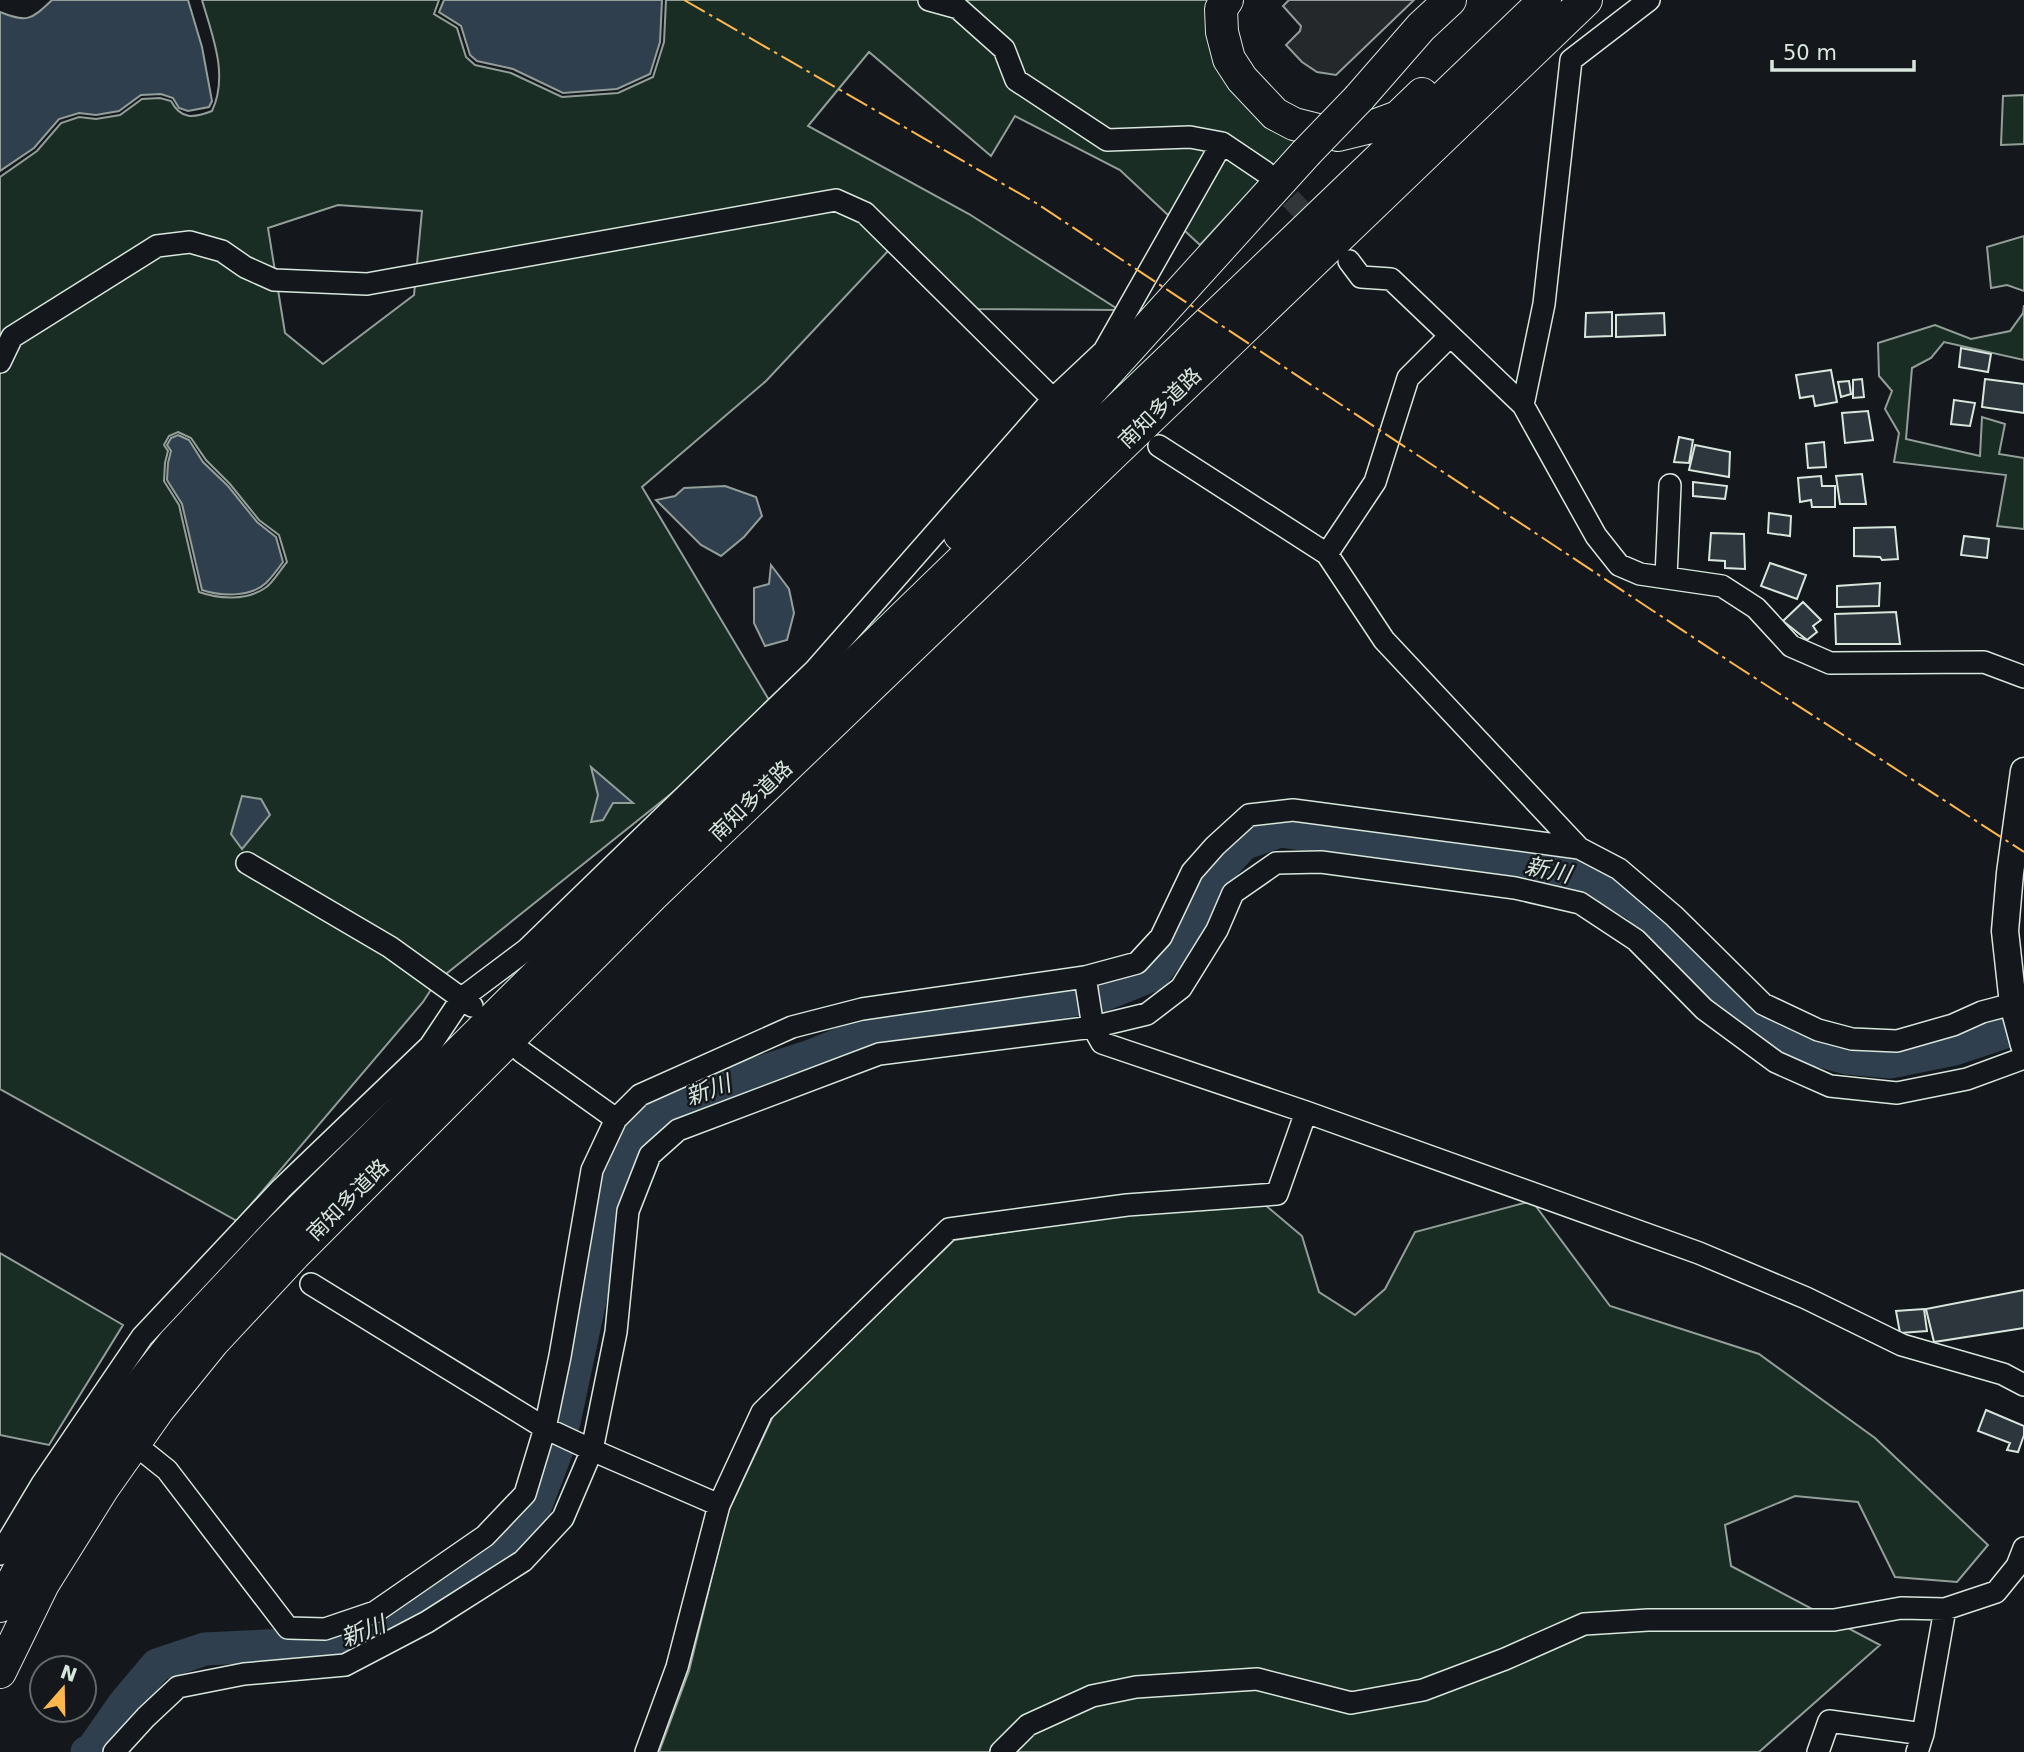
<svg xmlns="http://www.w3.org/2000/svg" width="2024" height="1752" viewBox="0 0 2024 1752" font-family="'DejaVu Sans','Noto Sans JP',sans-serif">
<style>
.green{fill:#1a2d24;stroke:#939e99;stroke-width:2;fill-rule:evenodd}
.parking{fill:#24282b;stroke:#939e99;stroke-width:2}
.water{fill:#2f3f4d;stroke:#939e99;stroke-width:2}
.lines{fill:none;stroke-linecap:round;stroke-linejoin:round}
.river{stroke:#2f3f4d;stroke-width:33}
.building{fill:#2c363c;stroke:#d8e6dc;stroke-width:2}
.minor-tunnel{stroke:#313739;stroke-width:21;stroke-dasharray:21 10;stroke-linecap:butt}
.minor-casing{stroke:#d8e6dc;stroke-width:24}
.major-casing{stroke:#d8e6dc;stroke-width:29}
.highway-casing{stroke:#d8e6dc;stroke-width:34}
.minor{stroke:#14181c;stroke-width:21}
.major{stroke:#14181c;stroke-width:26}
.highway{stroke:#14181c;stroke-width:32}
.highway-bridge-casing{stroke:#d8e6dc;stroke-width:34;stroke-linecap:butt}
.highway-bridge{stroke:#14181c;stroke-width:32}
.power{stroke:#ffb74d;stroke-width:2;stroke-dasharray:24 5 3.5 5;stroke-linecap:butt}
.labels{text-anchor:middle;dominant-baseline:central;stroke-width:5;stroke-linejoin:round;paint-order:stroke}
.street-label{font-size:21px;fill:#d8e6dc;stroke:#14181c}
.water-label{font-size:23px;font-style:italic;fill:#d8e6dc;stroke:#14181c}
</style>
<rect width="100%" height="100%" fill="#14181c"/>
<path class="green" d="M 202,0 L 439,0 L 434,14 L 457,28 L 466,57 L 475,65 L 511,73 L 562,97 L 618,93 L 653,77 L 664,42 L 666,0 L 1216,0 L 1215,46 L 1297,140 L 1200,245 L 1120,170 L 1015,116 L 991,156 L 869,52 L 808,126 L 969,214 L 1119,310 L 975,309 L 903,235 L 766,381 L 642,487 L 769,700 L 682,785 L 436,982 L 423,1002 L 237,1221 L 0,1089 L 0,177 L 37,151 L 61,123 L 79,117 L 96,119 L 120,115 L 142,99 L 160,98 L 171,101 C 181,120 194,118 212,111 C 229,75 212,35 202,0 ZM 338,205 L 422,211 L 414,295 L 323,364 L 285,333 L 268,228 ZM 178,432 L 191,438 L 206,460 L 230,484 L 259,520 L 279,535 L 287,562 C 280,570 273,583 265,588 C 246,601 219,599 199,592 L 179,505 L 164,481 L 165,463 L 168,451 L 164,445 L 169,436 Z
M 2024,95 L 2024,144 L 2001,145 L 2003,96 Z
M 2024,236 L 2024,291 L 2007,285 L 1991,288 L 1987,247 Z
M 2024,305 L 2024,360 L 1944,342 L 1931,358 L 1912,368 L 1906,439 L 1980,456 L 1982,417 L 2005,424 L 1999,454 L 2024,458 L 2024,529 L 1997,526 L 2006,475 L 1894,462 L 1899,433 L 1885,409 L 1892,391 L 1879,376 L 1878,343 L 1935,325 L 1971,339 L 2010,331 L 2023,313 Z
M 1532,1201 L 1610,1306 L 1759,1354 L 1875,1438 L 1988,1545 L 1957,1582 L 1895,1577 L 1858,1502 L 1795,1496 L 1725,1525 L 1731,1566 L 1880,1645 L 1759,1752 L 659,1752 L 689,1671 L 727,1514 L 774,1414 L 954,1240 L 1135,1213 L 1264,1204 L 1302,1236 L 1319,1292 L 1355,1315 L 1385,1289 L 1415,1232 Z
M 0,1253 L 123,1325 L 49,1445 L 0,1435 Z"/>
<path class="parking" d="M 1289,0 L 1414,0 L 1336,75 L 1317,72 L 1302,62 L 1286,45 L 1300,31 L 1301,26 L 1283,6 Z"/>
<path class="water" d="M 52,0 L 188,0 L 202,47 L 212,101 L 209,107 L 188,111 L 179,108 L 173,98 L 161,94 L 141,95 L 119,111 L 96,115 L 79,113 L 59,119 L 34,148 L 0,171 L 0,12 C 27,23 31,20 52,0 Z
M 444,0 L 662,0 L 660,42 L 650,74 L 617,89 L 563,93 L 513,69 L 477,61 L 470,55 L 461,26 L 439,12 Z
M 178,435 L 189,440 L 203,462 L 228,486 L 257,522 L 276,537 L 283,562 C 278,569 272,577 266,583 C 250,598 220,596 202,590 L 182,504 L 167,480 L 168,463 L 171,451 L 167,445 L 171,438 Z
M 725,486 L 756,497 L 762,516 L 744,537 L 721,556 L 701,545 L 656,500 L 675,496 L 684,488 Z
M 771,565 L 789,589 L 794,613 L 787,640 L 765,646 L 754,623 L 754,588 L 769,584 Z
M 591,767 L 633,803 L 613,803 L 603,820 L 591,822 L 598,795 Z
M 242,796 L 261,799 L 270,815 L 242,849 L 231,834 Z"/>
<g class="lines">
<path class="river" d="M 1103,995 L 1153,975 L 1191,925 L 1210,881 L 1243,844 L 1280,831 L 1559,869 L 1606,887 L 1638,906 L 1669,942 L 1714,989 L 1754,1019 L 1799,1045 L 1847,1058 L 1890,1062 L 1954,1049 L 2005,1032
M 564,1422 L 604,1234 L 607,1188 L 626,1146 L 649,1118 L 678,1101 L 737,1080 L 808,1057 L 883,1027 L 1082,999
M 87,1752 L 92,1750 L 124,1704 L 157,1665 L 205,1649 L 343,1642 L 385,1624 L 505,1543 L 533,1513 L 558,1447"/>
</g>
<path class="building" d="M 1612,312 L 1612,336 L 1585,337 L 1586,313 Z
M 1664,313 L 1665,335 L 1616,337 L 1616,315 Z
M 1961,348 L 1991,354 L 1988,372 L 1959,367 Z
M 1831,370 L 1837,402 L 1815,406 L 1813,396 L 1800,398 L 1796,375 Z
M 1862,379 L 1864,397 L 1853,398 L 1853,380 Z
M 1985,379 L 2024,384 L 2024,413 L 1982,407 Z
M 1849,381 L 1851,394 L 1841,397 L 1838,382 Z
M 1954,400 L 1975,403 L 1970,426 L 1951,424 Z
M 1868,411 L 1873,440 L 1845,443 L 1842,413 Z
M 1679,437 L 1693,440 L 1689,463 L 1674,462 Z
M 1824,442 L 1826,467 L 1808,468 L 1806,444 Z
M 1695,445 L 1730,452 L 1729,477 L 1689,470 Z
M 1862,474 L 1866,504 L 1840,504 L 1836,476 Z
M 1821,476 L 1822,486 L 1835,486 L 1835,507 L 1812,507 L 1811,500 L 1800,502 L 1798,478 Z
M 1693,482 L 1727,486 L 1725,499 L 1693,496 Z
M 1769,513 L 1791,516 L 1790,536 L 1768,533 Z
M 1895,527 L 1898,559 L 1882,560 L 1880,557 L 1854,556 L 1854,528 Z
M 1711,533 L 1744,534 L 1745,569 L 1725,568 L 1725,561 L 1709,560 Z
M 1964,536 L 1989,539 L 1987,558 L 1961,555 Z
M 1770,563 L 1806,575 L 1797,599 L 1761,586 Z
M 1880,583 L 1879,606 L 1837,607 L 1837,586 Z
M 1803,602 L 1821,620 L 1813,626 L 1817,632 L 1807,640 L 1783,621 Z
M 1896,612 L 1900,644 L 1836,644 L 1835,614 Z
M 2024,1290 L 2024,1328 L 1934,1342 L 1926,1309 Z
M 1924,1309 L 1927,1331 L 1900,1333 L 1896,1311 Z
M 1986,1410 L 2024,1426 L 2024,1435 L 2018,1452 L 2007,1450 L 2010,1443 L 1978,1431 Z"/>
<g class="lines">
<path class="minor-tunnel" d="M 1269,176 L 1321,231"/>
<defs>
<path id="minor" d="M 929,0 L 958,8 L 1004,49 L 1016,80 L 1107,140 L 1190,137 L 1222,143 L 1265,172
M 1349,261 L 1361,277 L 1391,279 L 1523,405 L 1596,536 L 1619,565 L 1640,574 L 1722,586 L 1756,608 L 1791,646 L 1830,663 L 1984,662 L 2024,677
M 0,362 L 12,337 L 157,246 L 190,242 L 222,251 L 245,267 L 274,280 L 367,284 L 836,200 L 865,213 L 1053,399 L 1104,351 L 1222,143
M 1523,405 L 1544,304 L 1571,60 L 1649,0
M 1159,446 L 1327,554 L 1384,640 L 1579,848 L 1619,869 L 1674,916 L 1763,1004 L 1818,1030 L 1852,1039 L 1897,1041 L 1953,1025 L 1982,1012 L 2024,1001
M 1327,554 L 1375,482 L 1408,378 L 1450,336
M 1666,577 L 1670,485
M 247,863 L 390,947 L 472,1006
M 1085,977 L 1093,1027 L 1102,1043 L 1306,1112 L 1699,1253 L 1806,1298 L 1902,1345 L 2003,1374 L 2024,1385
M 522,1052 L 616,1119
M 311,1284 L 545,1428 L 592,1450 L 719,1505
M 147,1454 L 167,1470 L 288,1628 L 325,1629 L 375,1612 L 485,1536 L 525,1494 L 545,1428 L 560,1356 L 592,1170 L 616,1119 L 640,1095 L 792,1027 L 862,1009 L 1085,977 L 1137,963 L 1161,937 L 1192,872 L 1215,846 L 1249,815 L 1293,810 L 1579,848
M 0,1554 L 42,1484 L 142,1337 L 281,1189 L 430,1046 L 462,998 L 526,950 L 816,669 L 1053,399
M 114,1752 L 146,1717 L 178,1687 L 244,1674 L 345,1665 L 427,1622 L 523,1561 L 563,1518 L 592,1450 L 616,1332 L 628,1211 L 650,1155 L 678,1130 L 879,1054 L 1093,1027 L 1147,1014 L 1181,988 L 1217,930 L 1233,893 L 1276,863 L 1321,862 L 1515,888 L 1580,903 L 1636,940 L 1704,1009 L 1776,1062 L 1830,1086 L 1897,1093 L 1967,1079 L 2024,1058
M 646,1752 L 677,1667 L 719,1505 L 762,1412 L 949,1229 L 1127,1205 L 1277,1194 L 1306,1112
M 1001,1752 L 1028,1725 L 1092,1696 L 1136,1687 L 1257,1679 L 1351,1703 L 1423,1690 L 1505,1659 L 1584,1624 L 1648,1620 L 1834,1620 L 1901,1608 L 1945,1609 L 1996,1592 L 2017,1566 L 2024,1548
M 1818,1752 L 1829,1721 L 1923,1734
M 1917,1752 L 1923,1734 L 1945,1609"/>
<path id="major" d="M 2024,771 L 2010,873 L 2005,931 L 2013,1004 L 2024,1045"/>
<path id="highway" d="M 1227,0 L 1221,9 L 1222,32 L 1229,59 L 1242,79 L 1275,114 L 1294,124 L 1338,135 L 1371,127 L 1398,117 L 1422,94
M 1359,98 L 1421,27 L 1450,0
M 960,535 L 1306,153
M 0,1606 L 19,1570 L 75,1477 L 121,1410 L 174,1343 L 278,1232 L 663,850 L 1112,415 L 1545,0
M 0,1672 L 43,1584 L 103,1488 L 158,1410 L 213,1342 L 294,1255 L 653,895 L 1586,0"/>
</defs>
<use href="#minor" class="minor-casing"/>
<use href="#major" class="major-casing"/>
<use href="#highway" class="highway-casing"/>
<use href="#minor" class="minor"/>
<use href="#major" class="major"/>
<use href="#highway" class="highway"/>
<defs>
<path id="highway-bridge" d="M 1306,153 L 1359,98"/>
</defs>
<use href="#highway-bridge" class="highway-bridge-casing"/>
<use href="#highway-bridge" class="highway-bridge"/>
<path class="power" d="M 684,0 L 1036,203 L 1735,665 L 2024,852"/>
</g>
<g class="labels">
<g class="street-label">
<text transform="translate(1160 408) rotate(-44)">南知多道路</text>
<text transform="translate(751 801) rotate(-44)">南知多道路</text>
<text transform="translate(348 1200) rotate(-45)">南知多道路</text>
</g>
<g class="water-label">
<text transform="translate(1548 870) rotate(12)">新川</text>
<text transform="translate(708 1090) rotate(-20)">新川</text>
<text transform="translate(363 1631) rotate(-21)">新川</text>
</g>
</g>
<g transform="translate(63 1689) rotate(20)"><circle r="33" fill="#14181c" stroke="#626a69" stroke-width="2"/>
<path d="M0-5L12 26L0 18L-12 26Z" fill="#ffb74d"/>
<text y="-10" font-size="19" font-weight="bold" text-anchor="middle" fill="#d8e6dc">N</text>
</g>
<path d="M1772 60v10h142v-10" fill="none" stroke="#d8e6dc" stroke-width="3.5"/>
<text x="1783" y="60" font-size="21" fill="#d8e6dc" stroke="#14181c" stroke-width="5" paint-order="stroke">50 m</text>
</svg>
